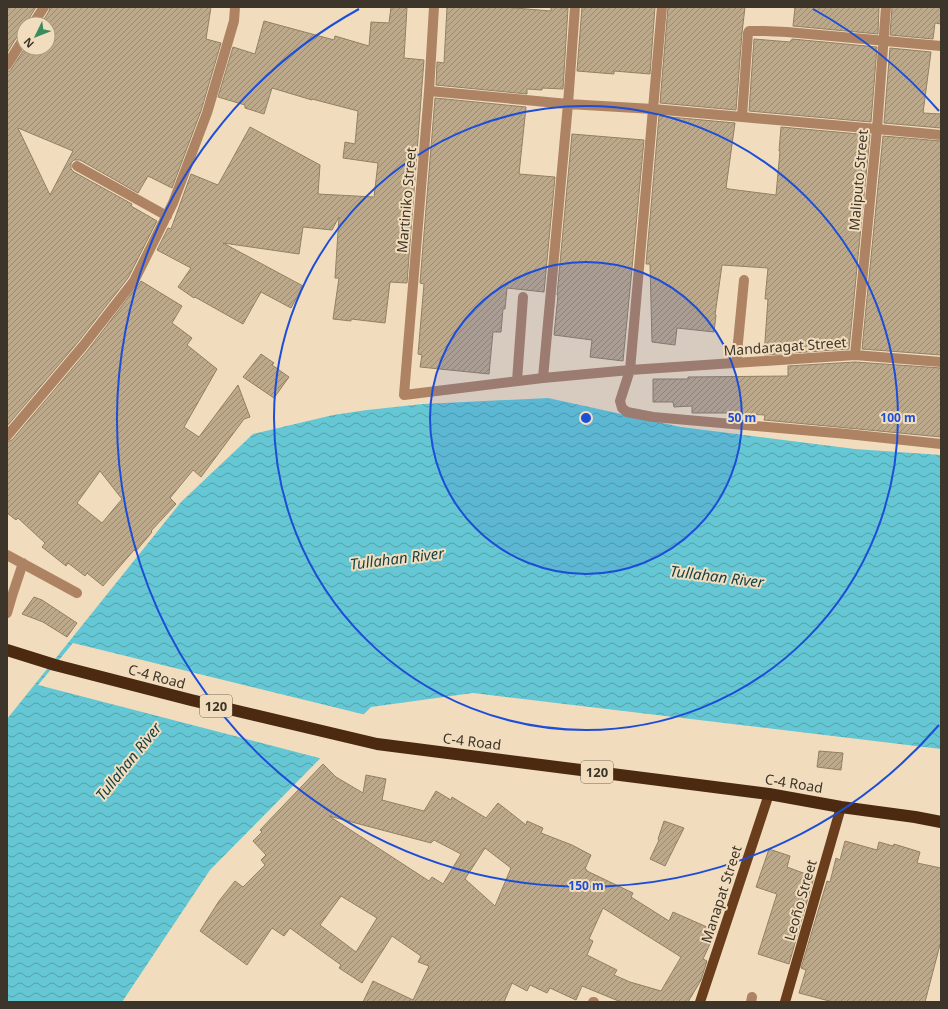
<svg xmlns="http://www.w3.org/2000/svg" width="948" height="1009" viewBox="0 0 948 1009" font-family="'Noto Sans',sans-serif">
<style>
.water{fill:url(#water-waves)}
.pier{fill:#f1ddbe}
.building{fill:url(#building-hatch);stroke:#928063;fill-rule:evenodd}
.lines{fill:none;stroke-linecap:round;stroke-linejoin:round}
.minor{stroke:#ae8364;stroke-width:10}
.major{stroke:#6a3e1c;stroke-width:10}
.highway{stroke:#4b2a11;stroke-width:12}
.ring{fill:none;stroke:#1d4ed8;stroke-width:2}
.labels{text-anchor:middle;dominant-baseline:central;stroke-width:4;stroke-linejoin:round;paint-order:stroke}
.shield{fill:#f1ddbe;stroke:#736756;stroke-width:1}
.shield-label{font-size:13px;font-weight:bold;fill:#3d3529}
.street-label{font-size:14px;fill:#3d3529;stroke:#f1ddbe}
.water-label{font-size:15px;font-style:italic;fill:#103f44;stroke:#f1ddbe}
.centre{fill:#1d4ed8;stroke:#f1ddbe;stroke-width:2}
.ring-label{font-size:12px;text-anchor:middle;font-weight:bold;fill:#1d4ed8;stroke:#f1ddbe;stroke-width:4;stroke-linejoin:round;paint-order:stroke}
</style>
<defs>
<pattern id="water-waves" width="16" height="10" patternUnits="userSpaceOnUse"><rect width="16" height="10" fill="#65c7d3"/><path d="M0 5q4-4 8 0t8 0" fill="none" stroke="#54a2ab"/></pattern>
<pattern id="building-hatch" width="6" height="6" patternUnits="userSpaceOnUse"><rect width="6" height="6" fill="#bca98b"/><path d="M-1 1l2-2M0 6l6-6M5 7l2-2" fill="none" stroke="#9a8a72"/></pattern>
</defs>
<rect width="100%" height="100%" fill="#f1ddbe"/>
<path class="water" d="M 548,398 L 681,427 L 855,449 L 941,455 L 941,749 L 473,693 L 371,707 L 210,870 L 122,1002 L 7,1002 L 7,719 L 181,502 L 253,434 L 333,415 L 367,410 L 423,404 Z"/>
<path class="pier" d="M 73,643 L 366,715 L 323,759 L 38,685 Z"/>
<path class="building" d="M 7,7 L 36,7 L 28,20 L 27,24 L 24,24 L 24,32 L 21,32 L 18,35 L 7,53 Z
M 50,7 L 211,7 L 206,39 L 221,43 L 201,111 L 172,188 L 148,176 L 138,193 L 80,160 L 74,160 L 71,163 L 71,169 L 74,172 L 132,204 L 131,206 L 157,221 L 128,278 L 78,342 L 7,426 L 7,71 L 10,71 L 12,68 L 25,48 L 48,48 L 48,24 L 41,24 L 49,11 ZM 18,128 L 73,151 L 50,195 Z
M 391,7 L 407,7 L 404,58 L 424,60 L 407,283 L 390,282 L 385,323 L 351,319 L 351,321 L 333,319 L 339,278 L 335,278 L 339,217 L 332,230 L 303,227 L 299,254 L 223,243 L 303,286 L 291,308 L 261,292 L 243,324 L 195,297 L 194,298 L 178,287 L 191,268 L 157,250 L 168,228 L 171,229 L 191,174 L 218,185 L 250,127 L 320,165 L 318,194 L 374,197 L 378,163 L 343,158 L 345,142 L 355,144 L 358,111 L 312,99 L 312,100 L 272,88 L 264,114 L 245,108 L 245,105 L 218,97 L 233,47 L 255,54 L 264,21 L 334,40 L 335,36 L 369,46 L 371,22 L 389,23 Z
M 447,7 L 503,7 L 551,11 L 551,7 L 568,8 L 563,89 L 542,88 L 542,90 L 527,89 L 527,94 L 436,85 L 437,62 L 444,63 Z
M 582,7 L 655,7 L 650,74 L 614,71 L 614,74 L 577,71 Z
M 668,7 L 745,7 L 742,33 L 736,110 L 660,103 Z
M 795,7 L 879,7 L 878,34 L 793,26 Z
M 892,7 L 941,7 L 941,24 L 935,23 L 933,39 L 890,35 Z
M 754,39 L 790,42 L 791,40 L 792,40 L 792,39 L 877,47 L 871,122 L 749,111 Z
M 890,48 L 931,52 L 923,113 L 941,114 L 941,128 L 884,123 Z
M 435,98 L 526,107 L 519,174 L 555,177 L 544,292 L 507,288 L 505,309 L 503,309 L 501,332 L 493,332 L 489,374 L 420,367 L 422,355 L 418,354 L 424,284 L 420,283 Z
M 659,116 L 735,123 L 726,188 L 729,189 L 776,195 L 780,151 L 779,151 L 781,127 L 870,135 L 849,349 L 764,355 L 768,299 L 765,299 L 768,268 L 722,265 L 715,315 L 716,315 L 714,332 L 677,328 L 675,345 L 652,342 L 650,264 L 646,264 Z
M 572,134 L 644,140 L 631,279 L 623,361 L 590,357 L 592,340 L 554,335 L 558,295 L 557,295 Z
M 883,136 L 941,141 L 941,355 L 862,349 Z
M 141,281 L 182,306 L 172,323 L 192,338 L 187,345 L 217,369 L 184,427 L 199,437 L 238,385 L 250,417 L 244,419 L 201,477 L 193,470 L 170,498 L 176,504 L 151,531 L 152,532 L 136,551 L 134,550 L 103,586 L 87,573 L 85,576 L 68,563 L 66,566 L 42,547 L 45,543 L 18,518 L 16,520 L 7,513 L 7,442 L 12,440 L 88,350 ZM 100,471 L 122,499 L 102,523 L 77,503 Z
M 261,354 L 274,363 L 272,365 L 289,377 L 274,398 L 243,377 Z
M 855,362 L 941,368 L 941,437 L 848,428 L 764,420 L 765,415 L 730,413 L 692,413 L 692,406 L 674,407 L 673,402 L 653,402 L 653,379 L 688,379 L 688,377 L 788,376 L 788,366 Z
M 34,597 L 42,600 L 77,623 L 67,637 L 43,622 L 22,614 Z
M 819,751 L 843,753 L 841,770 L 817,767 Z
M 323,764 L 336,777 L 363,793 L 366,775 L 386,779 L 382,800 L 424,811 L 436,791 L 451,800 L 452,797 L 486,818 L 498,803 L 526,825 L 527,821 L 543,828 L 541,833 L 572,845 L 591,855 L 585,869 L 587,870 L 587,871 L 633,893 L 631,897 L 669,921 L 673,912 L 716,931 L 703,959 L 707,961 L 701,980 L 688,1002 L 621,1002 L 582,986 L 576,1000 L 550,988 L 547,993 L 530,985 L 527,991 L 512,983 L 504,1002 L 363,1002 L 373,981 L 413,1000 L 429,966 L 418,962 L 421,956 L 392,936 L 362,983 L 339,968 L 341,965 L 290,928 L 284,936 L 272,928 L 247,965 L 200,931 L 219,901 L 235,881 L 243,887 L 265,865 L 261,860 L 266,855 L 253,841 L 262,832 L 260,830 ZM 329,816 L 431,843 L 434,840 L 461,854 L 443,884 L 432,877 L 429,881 ZM 485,848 L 511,868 L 495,906 L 465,879 ZM 341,896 L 377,918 L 356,952 L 320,925 ZM 603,908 L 681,957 L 661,991 L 630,982 L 614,975 L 617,970 L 587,955 L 593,941 L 589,939 Z
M 664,821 L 684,828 L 665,866 L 650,859 L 659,840 L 658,839 Z
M 845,841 L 877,850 L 879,842 L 893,846 L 894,844 L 920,852 L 917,863 L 941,868 L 941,941 L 925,1002 L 833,1002 L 799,993 L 806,970 L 801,968 L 827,881 L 830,882 L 836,858 L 840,860 Z
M 769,849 L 790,856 L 787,867 L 814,877 L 789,964 L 758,954 L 777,894 L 756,887 Z"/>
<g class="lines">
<path class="minor" d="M 434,7 L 429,91 L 404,395 L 543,378 L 630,370 L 855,355 L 941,362
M 662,7 L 630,370 L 620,401 L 622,408 L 627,412 L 653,417 L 847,434 L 941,444
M 33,24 L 44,7
M 7,65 L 24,38
M 429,91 L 568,104 L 653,109 L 742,117 L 877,129 L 941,135
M 742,117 L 748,33 L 749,31 L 764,31 L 787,32 L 941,46
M 77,166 L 167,216
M 855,355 L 877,129 L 886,7
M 736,363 L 744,280
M 543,378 L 568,104 L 575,7
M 517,381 L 523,297
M 7,436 L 83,346 L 134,281 L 173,203 L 207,113 L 234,21 L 235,7
M 7,555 L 77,593
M 7,613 L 12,596 L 23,563
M 593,1002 L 594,1002
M 751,1002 L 752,997"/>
<path class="major" d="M 700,1002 L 769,794
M 785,1002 L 841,807"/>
<path class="highway" d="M 7,650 L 55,665 L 191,700 L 377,744 L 769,794 L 841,807 L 915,817 L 941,822"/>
</g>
<circle cx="586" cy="418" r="156" fill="#1d4ed8" fill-opacity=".12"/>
<g class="ring">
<circle cx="586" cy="418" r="156"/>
<circle cx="586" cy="418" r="312"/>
<path d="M939 725A468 468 0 1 1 359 9M813 9A468 468 0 0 1 939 111"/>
</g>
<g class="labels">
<g class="shield">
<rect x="200" y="695" width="32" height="22" rx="3"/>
<rect x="581" y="761" width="32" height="22" rx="3"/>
</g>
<g class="shield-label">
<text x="216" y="706">120</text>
<text x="597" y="772">120</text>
</g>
<g class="street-label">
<text transform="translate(858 180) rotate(-85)">Maliputo Street</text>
<text transform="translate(406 200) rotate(-85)">Martiniko Street</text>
<text transform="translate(785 346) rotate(-4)">Mandaragat Street</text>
<text transform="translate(157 676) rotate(15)">C-4 Road</text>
<text transform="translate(472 741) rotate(7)">C-4 Road</text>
<text transform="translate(794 783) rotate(9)">C-4 Road</text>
<text transform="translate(721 894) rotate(-72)">Manapat Street</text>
<text transform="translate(800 900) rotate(-74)">Leoño Street</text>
</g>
<g class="water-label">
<text transform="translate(397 558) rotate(-7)">Tullahan River</text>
<text transform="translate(717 576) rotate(7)">Tullahan River</text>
<text transform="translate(128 761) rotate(-51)">Tullahan River</text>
</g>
</g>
<circle cx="586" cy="418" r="6" class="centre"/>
<g class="ring-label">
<text x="742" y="422">50 m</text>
<text x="898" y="422">100 m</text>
<text x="586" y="890">150 m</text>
</g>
<rect width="948" height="1009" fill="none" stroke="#3d3529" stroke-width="16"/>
<g transform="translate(36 36) rotate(227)"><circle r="19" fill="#f1ddbe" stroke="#a99a82"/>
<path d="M0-3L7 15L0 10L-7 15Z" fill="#3a8c5d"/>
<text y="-6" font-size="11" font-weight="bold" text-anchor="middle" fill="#3d3529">N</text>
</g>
</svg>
